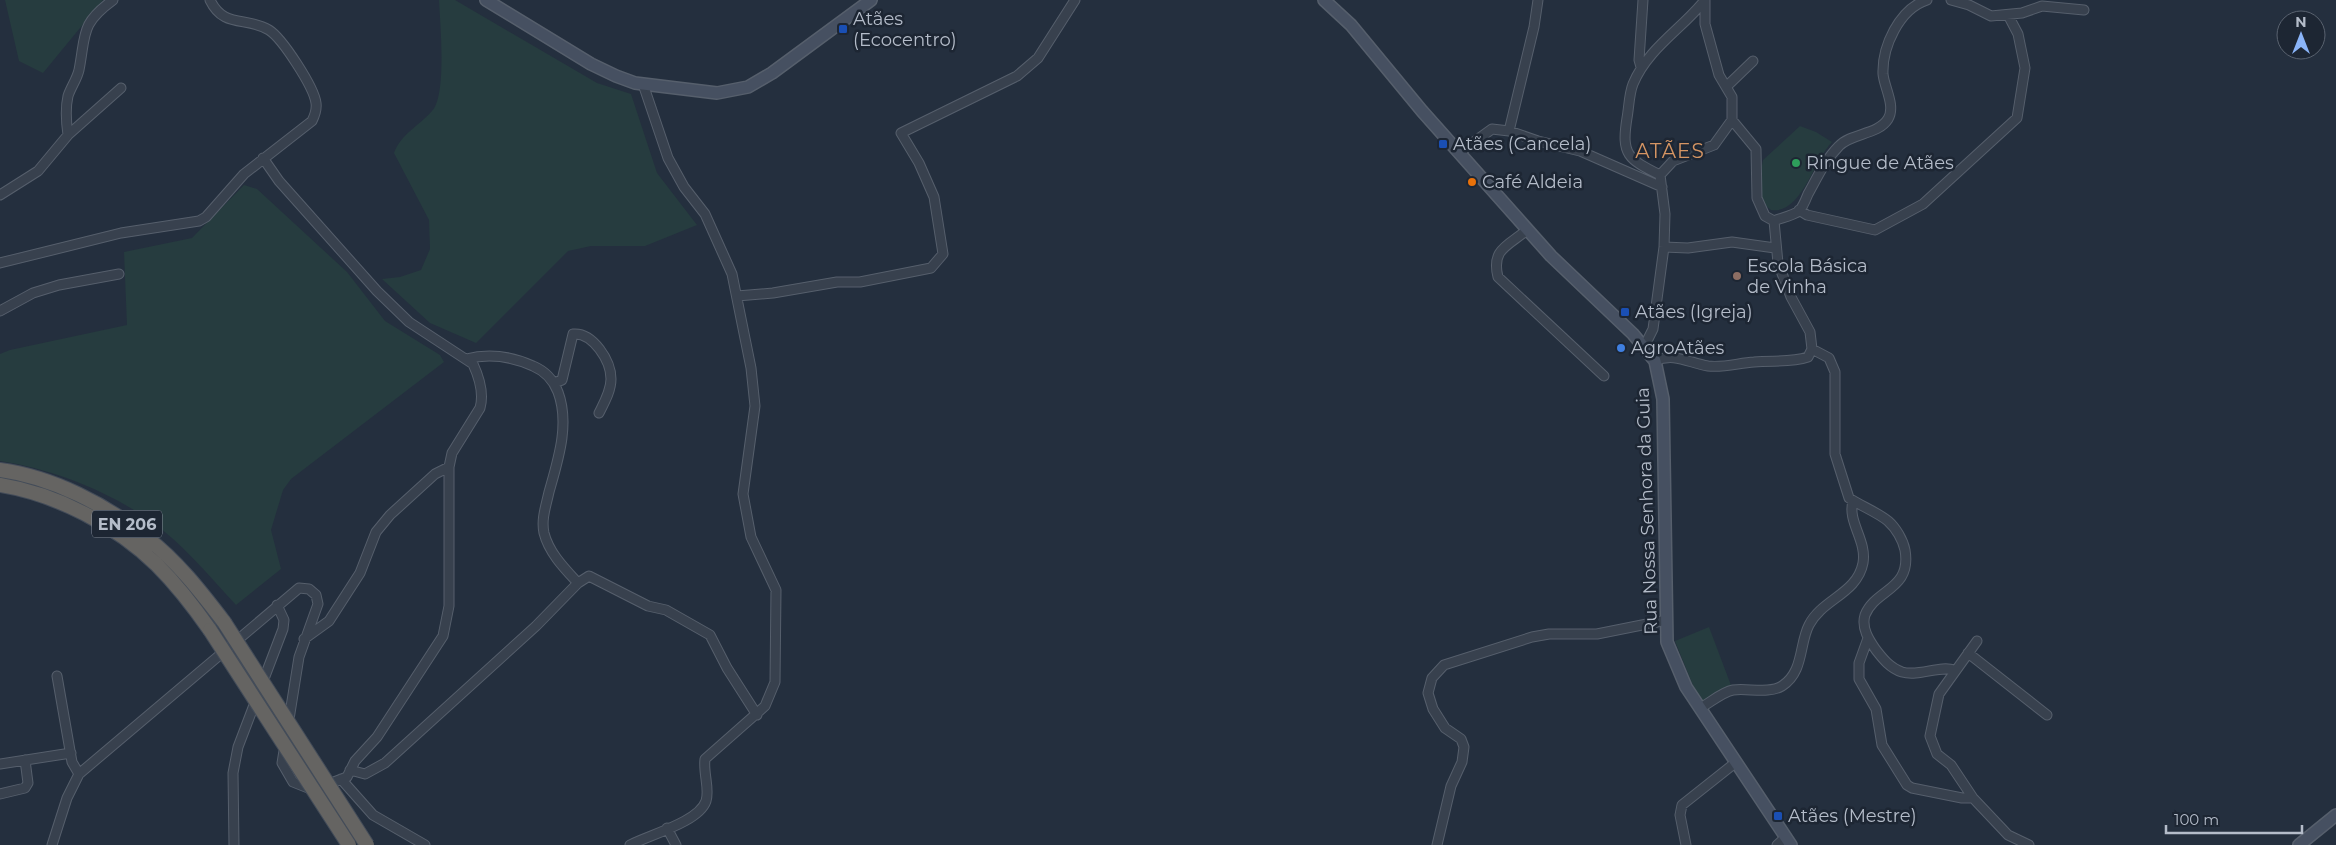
<svg xmlns="http://www.w3.org/2000/svg" width="2336" height="845" viewBox="0 0 2336 845" font-family="Montserrat,sans-serif">
<style>
.green{fill:#263c3f}
.lines{fill:none;stroke-linecap:round;stroke-linejoin:round}
.minor-casing{stroke:#565f6c;stroke-width:11}
.secondary-casing{stroke:#565f6c;stroke-width:14}
.trunk-casing{stroke:#434c59;stroke-width:16}
.minor{stroke:#38414e;stroke-width:9}
.secondary{stroke:#465061;stroke-width:11}
.trunk{stroke:#656462;stroke-width:14}
.trunk-bridge-casing{stroke:#434c59;stroke-width:16;stroke-linecap:butt}
.trunk-bridge{stroke:#656462;stroke-width:14}
.transit-dot{fill:#1a4fb4;stroke:#1d2633;stroke-width:2}
.leisure-dot{fill:#2e9e5b;stroke:#1d2633;stroke-width:2}
.food-dot{fill:#e8710a;stroke:#1d2633;stroke-width:2}
.education-dot{fill:#8d6e63;stroke:#1d2633;stroke-width:2}
.shop-dot{fill:#3f7fe0;stroke:#1d2633;stroke-width:2}
.labels{text-anchor:middle;dominant-baseline:central;stroke-width:5;stroke-linejoin:round;paint-order:stroke}
.shield{fill:#1d2633;stroke:#878f9c;stroke-width:1}
.shield-label{font-size:16px;font-weight:bold;fill:#b4bcc9}
.poi-label{font-size:18px;fill:#b4bcc9;stroke:#1d2633;text-anchor:start}
.street-label{font-size:18px;fill:#b4bcc9;stroke:#1d2633}
.quarter-label{font-size:20px;letter-spacing:1px;fill:#d59563;stroke:#1d2633}
</style>
<rect width="100%" height="100%" fill="#242f3e"/>
<path class="green" d="M 5,0 L 103,0 L 43,73 L 19,61 Z
M 439,0 L 455,0 L 597,83 L 631,94 L 657,173 L 697,225 L 645,246 L 591,246 L 568,251 L 476,343 L 430,323 L 382,279 L 400,277 L 421,270 L 430,249 L 429,220 L 394,153 C 401,134 419,126 432,111 C 447,95 440,23 439,0 Z
M 1800,126 L 1816,132 L 1832,142 C 1814,160 1801,215 1771,210 C 1756,200 1760,175 1763,160 Z
M 244,185 L 257,189 L 347,272 L 385,321 L 440,355 L 444,362 L 291,479 L 283,490 L 271,530 L 281,569 L 236,605 C 209,576 184,545 152,522 C 109,491 52,469 0,461 L 0,354 L 10,350 L 127,325 L 124,252 L 192,238 Z
M 1709,627 L 1732,688 L 1703,701 L 1698,698 L 1675,641 Z"/>
<g class="lines">
<defs>
<path id="minor" d="M 1705,0 L 1705,24 L 1719,75 L 1732,97 L 1732,120 L 1756,149 L 1757,198 L 1765,216 L 1774,221 C 1781,218 1792,216 1799,211 C 1803,207 1806,199 1808,194 C 1817,178 1825,160 1839,146 C 1851,133 1878,135 1888,119 C 1896,106 1884,87 1883,74 C 1882,47 1899,9 1927,0
M 1951,0 L 1969,5 L 1991,16 L 2022,13 L 2042,6 L 2084,10
M 1641,67 L 1639,60 L 1643,0
M 1726,87 L 1753,61
M 1509,131 L 1534,27 L 1538,0
M 68,135 C 66,121 65,109 68,96 C 71,87 77,79 79,70 C 86,34 80,24 113,0
M 1460,152 L 1492,129 L 1509,131 L 1538,141 L 1580,151 L 1662,187
M 1660,175 L 1673,161 L 1714,145 L 1732,120
M 0,195 L 38,171 L 68,135 L 121,88
M 1799,210 L 1807,215 L 1875,230 L 1923,204 L 2017,118 L 2025,68 L 2018,34 L 2008,15
M 1527,230 C 1508,246 1491,249 1498,277 L 1604,376
M 1664,247 L 1688,248 L 1732,242 L 1775,248
M 0,263 L 121,233 L 199,221 L 206,217 L 244,174 L 312,121 C 315,115 317,110 316,103 C 314,87 282,38 269,30 C 246,16 224,29 210,0
M 737,296 L 773,293 L 837,282 L 860,282 L 931,268 L 943,254 L 934,197 L 919,163 L 901,133 L 1017,76 L 1038,58 L 1075,0
M 0,311 L 33,293 L 59,285 L 119,274
M 1644,347 L 1653,329 L 1664,247 L 1665,214 L 1660,175 C 1628,159 1621,155 1627,118 C 1629,107 1629,94 1633,84 C 1648,48 1682,29 1705,0
M 1812,349 L 1829,358 L 1835,372 L 1835,454 L 1849,498 C 1861,506 1877,512 1888,521 C 1896,528 1903,540 1905,550 C 1912,590 1875,589 1865,615 C 1861,628 1869,640 1876,650 C 1883,659 1890,668 1902,672 C 1919,677 1940,665 1954,670
M 466,359 C 489,353 511,356 533,366 C 545,371 553,379 558,392 C 570,424 558,460 549,492 C 546,506 541,519 544,533 C 549,553 565,569 578,583
M 1655,361 C 1674,352 1689,363 1708,366 C 1723,368 1739,363 1754,362 C 1773,360 1790,363 1808,357 L 1812,349 L 1810,332 L 1791,297 L 1778,263 L 1774,221
M 554,383 L 562,380 L 573,334 C 593,332 611,361 611,379 C 611,391 604,403 599,413
M 1868,638 L 1859,663 L 1859,679 L 1876,709 L 1882,745 L 1907,785 L 1912,788 L 1962,798 L 1973,798
M 304,639 L 329,621 L 360,573 L 376,532 L 390,515 L 435,474 L 449,467
M 1977,641 L 1939,694 L 1930,736 L 1937,754 L 1951,765 L 1973,798 L 2008,835 L 2029,845
M 1968,653 L 2047,715
M 57,676 L 72,762 L 79,774
M 1700,708 C 1710,703 1722,692 1733,690 C 1748,688 1769,694 1782,686 C 1804,672 1799,644 1809,625 C 1822,599 1857,594 1863,563 C 1867,540 1847,522 1853,501
M 0,764 L 71,753
M 350,770 L 365,774 L 385,763 L 536,626 L 578,583 L 589,576 L 648,606 L 666,610 L 710,635 L 727,668 L 757,715
M 341,779 L 373,815 L 425,845
M 0,794 L 25,788 L 28,783 L 25,760
M 667,828 L 676,845
M 52,845 L 67,798 L 79,774 L 299,588 L 309,589 L 316,595 L 318,604 L 299,657 L 282,763 L 293,782 L 313,790 L 347,777 L 355,761 L 377,737 L 443,636 L 449,606 L 449,467 L 452,453 L 480,408 C 484,394 479,377 473,364 L 409,322 L 377,291 L 279,181 L 263,158
M 234,845 L 233,773 L 238,747 L 283,629 L 284,620 L 277,605
M 630,845 C 649,835 699,822 706,801 C 710,789 703,773 705,759 L 765,706 L 775,682 L 776,590 L 751,537 L 743,494 L 755,406 L 751,368 L 732,274 L 705,214 L 684,187 L 668,158 L 643,84
M 1437,845 L 1451,786 L 1462,762 L 1464,747 L 1461,739 L 1445,728 L 1433,709 L 1428,693 L 1432,678 L 1444,665 L 1532,637 L 1549,634 L 1597,634 L 1667,620
M 1686,845 L 1680,815 L 1682,805 L 1735,763
M 1777,845 L 1786,837"/>
<path id="secondary" d="M 486,0 L 591,64 L 616,76 L 635,83 L 717,93 L 748,87 L 772,73 L 871,0
M 1324,0 L 1351,25 L 1422,111 L 1551,256 L 1633,334 L 1655,361 L 1663,399 L 1667,642 L 1686,687 L 1791,845
M 2299,845 L 2336,815"/>
<path id="trunk" d="M 0,470 C 52,477 107,505 147,538 C 177,561 201,592 224,622
M 0,485 C 56,494 116,525 157,565 C 177,585 194,607 210,630"/>
</defs>
<use href="#minor" class="minor-casing"/>
<use href="#secondary" class="secondary-casing"/>
<use href="#trunk" class="trunk-casing"/>
<use href="#minor" class="minor"/>
<use href="#secondary" class="secondary"/>
<use href="#trunk" class="trunk"/>
<defs>
<path id="trunk-bridge" d="M 224,622 L 367,845
M 210,630 L 349,845"/>
</defs>
<use href="#trunk-bridge" class="trunk-bridge-casing"/>
<use href="#trunk-bridge" class="trunk-bridge"/>
</g>
<g class="transit-dot">
<rect x="838" y="24" width="10" height="10" rx="2.5"/>
<rect x="1438" y="139" width="10" height="10" rx="2.5"/>
<rect x="1620" y="307" width="10" height="10" rx="2.5"/>
<rect x="1773" y="811" width="10" height="10" rx="2.5"/>
</g>
<circle class="leisure-dot" cx="1796" cy="163" r="5"/>
<circle class="food-dot" cx="1472" cy="182" r="5"/>
<circle class="education-dot" cx="1737" cy="276" r="5"/>
<circle class="shop-dot" cx="1621" cy="348" r="5"/>
<g class="labels">
<rect class="shield" x="92" y="510.5" width="70" height="27" rx="4"/>
<g class="shield-label">
<text x="127" y="524">EN 206</text>
</g>
<g class="poi-label">
<text x="853" y="19">Atães<tspan x="853" dy="21">(Ecocentro)</tspan></text>
<text x="1453" y="144">Atães (Cancela)</text>
<text x="1806" y="163">Ringue de Atães</text>
<text x="1482" y="182">Café Aldeia</text>
<text x="1747" y="266">Escola Básica<tspan x="1747" dy="21">de Vinha</tspan></text>
<text x="1635" y="312">Atães (Igreja)</text>
<text x="1631" y="348">AgroAtães</text>
<text x="1788" y="816">Atães (Mestre)</text>
</g>
<g class="street-label">
<text transform="translate(1647 511) rotate(-92)">Rua Nossa Senhora da Guia</text>
</g>
<g class="quarter-label">
<text x="1670" y="151">ATÃES</text>
</g>
</g>
<g transform="translate(2301 35)"><circle r="24" fill="#1d2633" stroke="#59626f"/>
<path d="M0-4L9 19L0 12L-9 19Z" fill="#8ab4f8"/>
<text y="-8" font-size="14" font-weight="bold" text-anchor="middle" fill="#b4bcc9">N</text>
</g>
<path d="M2166 825v8h136v-8" fill="none" stroke="#b4bcc9" stroke-width="2.5"/>
<text x="2174" y="825" font-size="15" fill="#b4bcc9" stroke="#1d2633" stroke-width="4" paint-order="stroke">100 m</text>
</svg>
